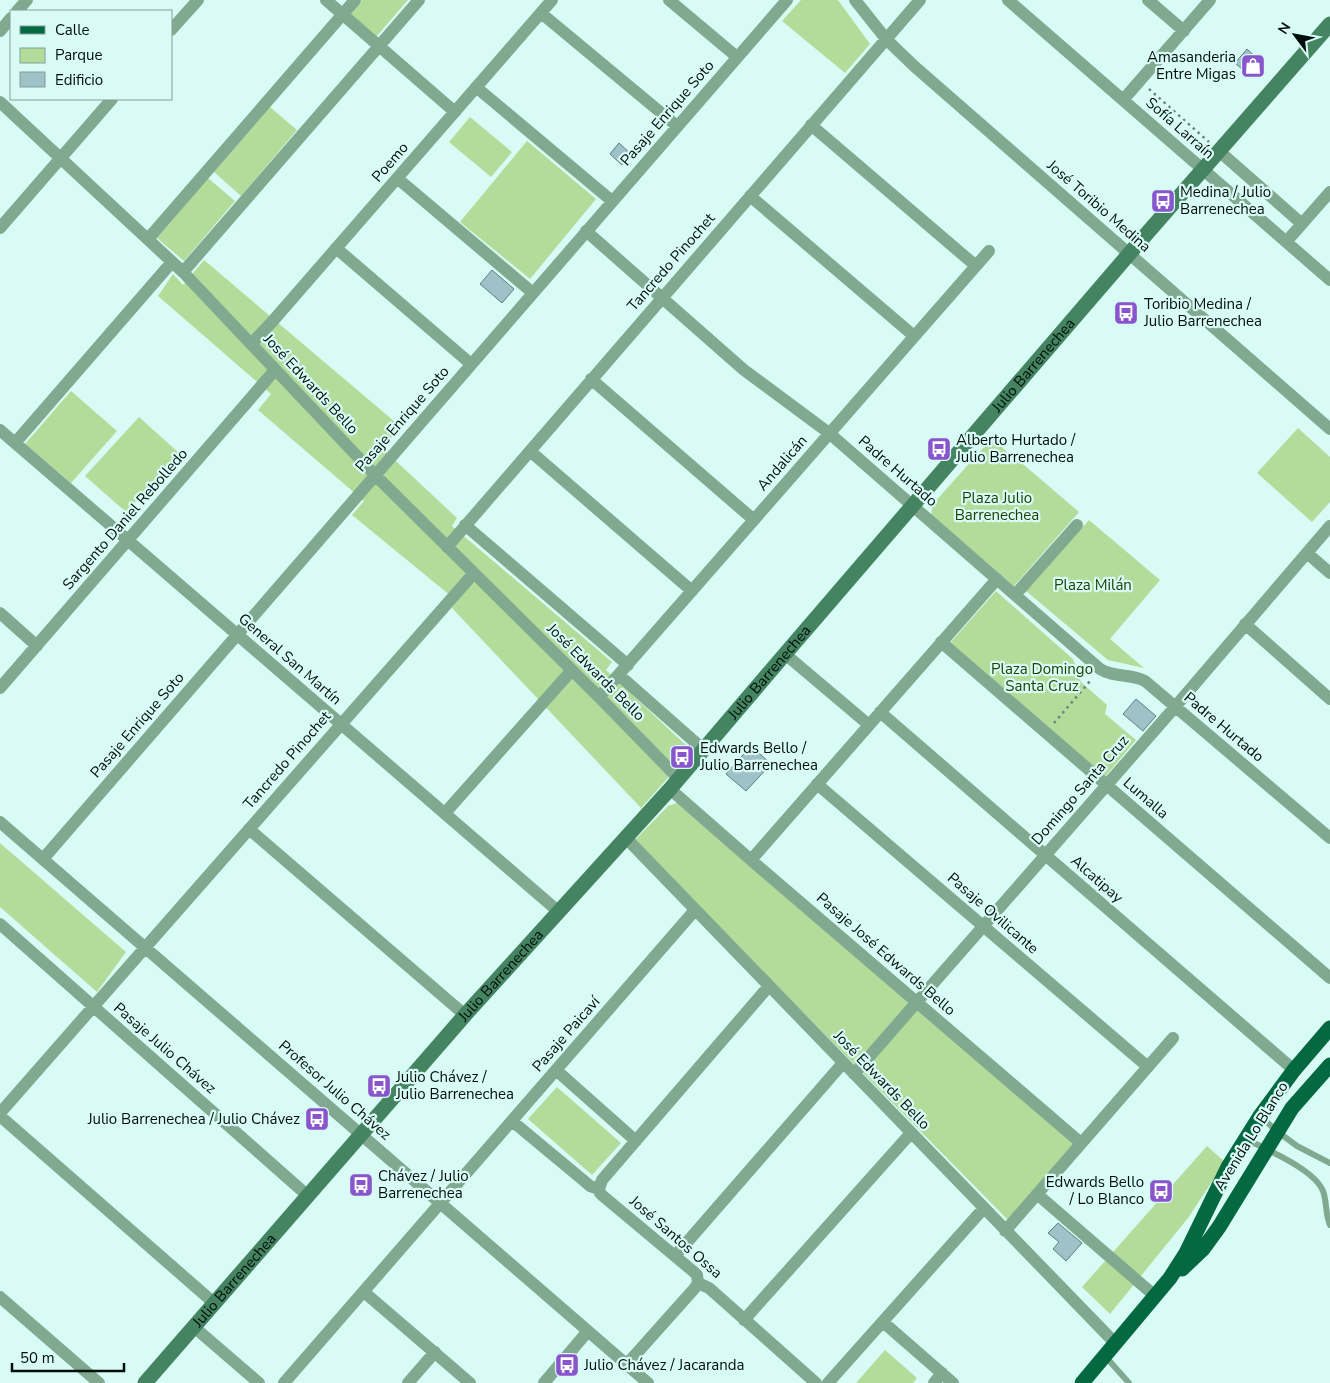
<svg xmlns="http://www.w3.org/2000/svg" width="1330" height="1383" viewBox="0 0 1330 1383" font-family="'Nunito Sans',sans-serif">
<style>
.green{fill:#b3dc9b}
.building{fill:#9ec2c7;stroke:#5d7f83}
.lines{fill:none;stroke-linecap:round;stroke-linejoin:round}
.path{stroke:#6d8580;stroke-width:2.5;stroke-dasharray:2.5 4;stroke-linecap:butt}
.lane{stroke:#81a990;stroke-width:6}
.street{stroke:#81a990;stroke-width:12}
.secondary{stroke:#458461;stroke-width:15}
.primary{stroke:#046940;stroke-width:15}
.labels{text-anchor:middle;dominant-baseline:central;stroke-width:4.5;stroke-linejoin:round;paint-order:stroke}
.poi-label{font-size:15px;fill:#030e0c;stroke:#d8fcf5;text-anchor:start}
.street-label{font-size:15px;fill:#030e0c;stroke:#d8fcf5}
.park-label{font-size:15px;fill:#204004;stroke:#d8fcf5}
</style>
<rect width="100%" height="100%" fill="#d8fcf5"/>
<path class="green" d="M 362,0 L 408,0 L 376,37 L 350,14 Z
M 801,0 L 838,0 L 870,44 L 845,73 L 782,21 Z
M 270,107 L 297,130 L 241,196 L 214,172 Z
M 470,117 L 512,152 L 491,177 L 449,142 Z
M 527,141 L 596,199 L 530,279 L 460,222 Z
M 208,178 L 235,201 L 184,261 L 157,238 Z
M 204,260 L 401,427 L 382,448 L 457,518 L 452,526 L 612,662 L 606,670 L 692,751 L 641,808 L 452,608 L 457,601 L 352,515 L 364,501 L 258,410 L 271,394 L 158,296 L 173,274 L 183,285 Z
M 71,391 L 117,431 L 71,483 L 25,444 Z
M 139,417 L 179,453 L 126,512 L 85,476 Z
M 1298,428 L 1330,457 L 1330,502 L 1312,522 L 1257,473 Z
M 991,439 L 1024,465 L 1079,512 L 1014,586 L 931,515 L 933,504 Z
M 1089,520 L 1160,580 L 1110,639 L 1144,668 L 1108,660 L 1026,591 Z
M 996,591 L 1073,659 L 1081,682 L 1107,705 L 1105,714 L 1136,740 L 1104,778 L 950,643 Z
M 677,803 L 1077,1142 L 1009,1221 L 634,841 L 668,806 Z
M 0,843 L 126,952 L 97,992 L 0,907 Z
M 557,1087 L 621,1143 L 592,1175 L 528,1119 Z
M 1207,1146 L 1225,1162 L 1188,1218 L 1110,1314 L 1082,1287 Z
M 885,1350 L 917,1378 L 913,1383 L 856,1383 Z"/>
<path class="building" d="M 1247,49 L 1262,63 L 1250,76 L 1235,63 Z
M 619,143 L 631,154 L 622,165 L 610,154 Z
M 492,270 L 514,289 L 502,303 L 480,284 Z
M 1136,699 L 1156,716 L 1143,731 L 1123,714 Z
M 751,746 L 771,764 L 746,791 L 726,774 Z
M 1058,1223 L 1082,1243 L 1066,1261 L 1053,1249 L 1059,1242 L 1048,1233 Z"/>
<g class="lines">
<path class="path" d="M 1149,89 L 1209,142
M 1054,723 L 1091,680"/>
<path class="lane" d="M 1260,1116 L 1278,1132 L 1297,1146 L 1330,1163
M 1246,1139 C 1267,1150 1314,1169 1323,1191 C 1327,1201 1325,1214 1330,1225
M 1105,1356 L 1129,1383"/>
<path class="street" d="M 326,0 L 455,112
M 669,0 L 737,57
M 855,0 L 886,39 L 914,66 L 1330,429
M 1008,0 L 1330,280
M 1148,0 L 1184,31
M 17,11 L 27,0
M 541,13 L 677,126
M 171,30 L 198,0
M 0,31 L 11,18
M 476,87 L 612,201
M 1123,100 L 1210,0
M 0,102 L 183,272 L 375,475 L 599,697 L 679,779
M 811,125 L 976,266
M 1219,151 L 1302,224
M 397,178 L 533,293
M 750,196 L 914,336
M 0,228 L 112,99
M 586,231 L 744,370 L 829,433 L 1100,669 C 1114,678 1130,673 1145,681 L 1330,838
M 148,239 L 355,0
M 1286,242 L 1330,192
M 336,248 L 471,364
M 183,272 L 419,0
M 251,344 L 272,322 L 552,0
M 591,379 L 754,520
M 0,430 L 559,912
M 15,443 L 172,262
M 530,451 L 692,591
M 465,525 L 628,665
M 447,547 L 920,0
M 1307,553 L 1330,573
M 1015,595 L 1077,525
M 0,613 L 37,646
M 1245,624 L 1330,699
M 941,642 L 1330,978
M 785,654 L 869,725
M 619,675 L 704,750
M 0,688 L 275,370
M 599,697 L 989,251
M 880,712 L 1294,1070
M 817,784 L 1148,1067
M 670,789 L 751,860 L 1081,1143
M 445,813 L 572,670
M 0,822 L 648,1383
M 249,829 L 465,1015
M 626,838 L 1115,1343
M 43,859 L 787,0
M 751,860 L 997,579
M 0,924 L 308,1196
M 556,1070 L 636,1141
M 854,1074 L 1175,707 L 1330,526
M 0,1113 L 474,573
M 0,1116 L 214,1303
M 512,1121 L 583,1180 L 590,1186 L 599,1189 L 600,1193 L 603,1196 L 694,1272 L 697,1275 L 698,1283
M 599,1189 L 602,1180 L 769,986
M 1037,1194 L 1155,1296
M 1005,1231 L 1173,1038
M 675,1256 L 843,1063
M 698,1283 L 709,1288 L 816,1383
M 364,1292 L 470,1383
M 0,1297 L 99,1383
M 744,1320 L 911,1133
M 883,1322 L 953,1383
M 194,1327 L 259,1383
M 627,1364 L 694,1289 L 698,1283
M 284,1383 L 695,910
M 408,1383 L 435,1352
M 544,1383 L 588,1331
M 828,1383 L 984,1208
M 934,1383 L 942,1373"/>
<path class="secondary" id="s1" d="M 145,1383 L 465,1015 L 670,789 L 785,654 L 1129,254 L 1330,24"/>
<path class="primary" d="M 1182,1269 L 1203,1249 L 1219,1227 L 1292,1108 L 1330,1065
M 1082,1383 L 1170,1278 L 1186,1253 L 1228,1167 L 1260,1116 L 1294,1070 L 1330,1028"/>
</g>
<defs>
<symbol id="shop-square" viewBox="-11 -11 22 22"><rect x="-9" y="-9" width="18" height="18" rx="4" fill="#8855cd" stroke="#d8fcf5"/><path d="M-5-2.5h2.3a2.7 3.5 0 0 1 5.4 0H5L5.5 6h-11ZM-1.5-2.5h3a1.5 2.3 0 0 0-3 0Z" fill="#fff"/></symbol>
<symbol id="bus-square" viewBox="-11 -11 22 22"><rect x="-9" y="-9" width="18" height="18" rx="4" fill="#8855cd" stroke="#d8fcf5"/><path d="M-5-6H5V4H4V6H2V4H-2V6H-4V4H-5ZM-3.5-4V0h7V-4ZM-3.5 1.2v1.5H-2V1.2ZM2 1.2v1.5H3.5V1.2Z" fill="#fff"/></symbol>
</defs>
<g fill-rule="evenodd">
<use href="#shop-square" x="1239" y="52" width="28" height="28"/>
<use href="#bus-square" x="1149" y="187" width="28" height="28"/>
<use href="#bus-square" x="1112" y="299" width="28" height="28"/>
<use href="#bus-square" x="925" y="435" width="28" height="28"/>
<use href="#bus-square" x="668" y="743" width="28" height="28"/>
<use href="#bus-square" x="365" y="1072" width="28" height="28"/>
<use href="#bus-square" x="303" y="1105" width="28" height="28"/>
<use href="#bus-square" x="347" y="1171" width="28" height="28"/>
<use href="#bus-square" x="1147" y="1177" width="28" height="28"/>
<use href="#bus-square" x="553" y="1351" width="28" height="28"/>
</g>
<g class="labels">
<g class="poi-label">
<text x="1236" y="57" text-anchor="end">Amasanderia<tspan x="1236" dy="17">Entre Migas</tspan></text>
<text x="1180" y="192">Medina / Julio<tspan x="1180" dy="17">Barrenechea</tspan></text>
<text x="1144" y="304">Toribio Medina /<tspan x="1144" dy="17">Julio Barrenechea</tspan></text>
<text x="956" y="440">Alberto Hurtado /<tspan x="956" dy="17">Julio Barrenechea</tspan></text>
<text x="700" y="748">Edwards Bello /<tspan x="700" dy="17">Julio Barrenechea</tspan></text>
<text x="396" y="1077">Julio Chávez /<tspan x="396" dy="17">Julio Barrenechea</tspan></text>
<text x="300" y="1119" text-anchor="end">Julio Barrenechea / Julio Chávez</text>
<text x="378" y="1176">Chávez / Julio<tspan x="378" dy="17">Barrenechea</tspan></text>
<text x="1144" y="1182" text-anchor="end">Edwards Bello<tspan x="1144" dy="17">/ Lo Blanco</tspan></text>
<text x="584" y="1365">Julio Chávez / Jacaranda</text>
</g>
<g class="street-label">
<text transform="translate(667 113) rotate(-49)">Pasaje Enrique Soto</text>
<text transform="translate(1180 128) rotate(41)">Sofía Larraín</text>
<text transform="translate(390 162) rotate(-49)">Poemo</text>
<text transform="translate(1099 206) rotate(41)">José Toribio Medina</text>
<text transform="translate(671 262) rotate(-49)">Tancredo Pinochet</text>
<text stroke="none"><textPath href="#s1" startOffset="1351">Julio Barrenechea</textPath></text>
<text transform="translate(311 384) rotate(47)">José Edwards Bello</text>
<text transform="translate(402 419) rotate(-49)">Pasaje Enrique Soto</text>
<text transform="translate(782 463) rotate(-49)">Andalicán</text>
<text transform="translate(898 471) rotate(41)">Padre Hurtado</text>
<text transform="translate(125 519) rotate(-49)">Sargento Daniel Rebolledo</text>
<text transform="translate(290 659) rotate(41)">General San Martín</text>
<text transform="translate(596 672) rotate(45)">José Edwards Bello</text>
<text stroke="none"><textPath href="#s1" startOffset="946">Julio Barrenechea</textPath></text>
<text transform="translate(137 725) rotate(-49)">Pasaje Enrique Soto</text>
<text transform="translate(1224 727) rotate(40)">Padre Hurtado</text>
<text transform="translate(287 760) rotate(-49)">Tancredo Pinochet</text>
<text transform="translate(1080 790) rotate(-49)">Domingo Santa Cruz</text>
<text transform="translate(1146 798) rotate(41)">Lumalla</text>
<text transform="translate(1097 879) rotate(41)">Alcatipay</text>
<text transform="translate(993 913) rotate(41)">Pasaje Ovilicante</text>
<text transform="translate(886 954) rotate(41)">Pasaje José Edwards Bello</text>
<text stroke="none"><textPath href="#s1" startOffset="541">Julio Barrenechea</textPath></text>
<text transform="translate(566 1034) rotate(-49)">Pasaje Paicaví</text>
<text transform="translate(165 1048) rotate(41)">Pasaje Julio Chávez</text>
<text transform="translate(882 1080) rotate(46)">José Edwards Bello</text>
<text transform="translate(335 1090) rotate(41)">Profesor Julio Chávez</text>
<text transform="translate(1251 1136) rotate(-58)">Avenida Lo Blanco</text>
<text transform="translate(676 1237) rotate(41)">José Santos Ossa</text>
<text stroke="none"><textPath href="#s1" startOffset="136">Julio Barrenechea</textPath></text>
</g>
<g class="park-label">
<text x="997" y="498">Plaza Julio<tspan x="997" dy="17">Barrenechea</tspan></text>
<text x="1093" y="585">Plaza Milán</text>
<text x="1042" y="669">Plaza Domingo<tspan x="1042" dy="17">Santa Cruz</tspan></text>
</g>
</g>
<rect x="10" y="10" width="162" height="90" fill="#d8fcf5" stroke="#839d98"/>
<rect x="20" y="26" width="25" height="8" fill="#046940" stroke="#839d98"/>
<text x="55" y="35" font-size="15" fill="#030e0c">Calle</text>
<rect x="20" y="48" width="25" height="15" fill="#b3dc9b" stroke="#839d98"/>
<text x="55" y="60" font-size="15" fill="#030e0c">Parque</text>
<rect x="20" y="72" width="25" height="15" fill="#9ec2c7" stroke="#839d98"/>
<text x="55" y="85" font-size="15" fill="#030e0c">Edificio</text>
<g transform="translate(1295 35) rotate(302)" stroke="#d8fcf5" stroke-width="4" paint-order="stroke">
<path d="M0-4L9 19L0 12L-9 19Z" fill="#030e0c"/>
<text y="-8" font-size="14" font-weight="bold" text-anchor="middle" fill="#030e0c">N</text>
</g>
<path d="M12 1363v8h112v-8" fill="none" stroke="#030e0c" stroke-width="2.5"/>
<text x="20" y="1363" font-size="15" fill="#030e0c" stroke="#d8fcf5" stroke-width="4" paint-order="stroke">50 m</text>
</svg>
